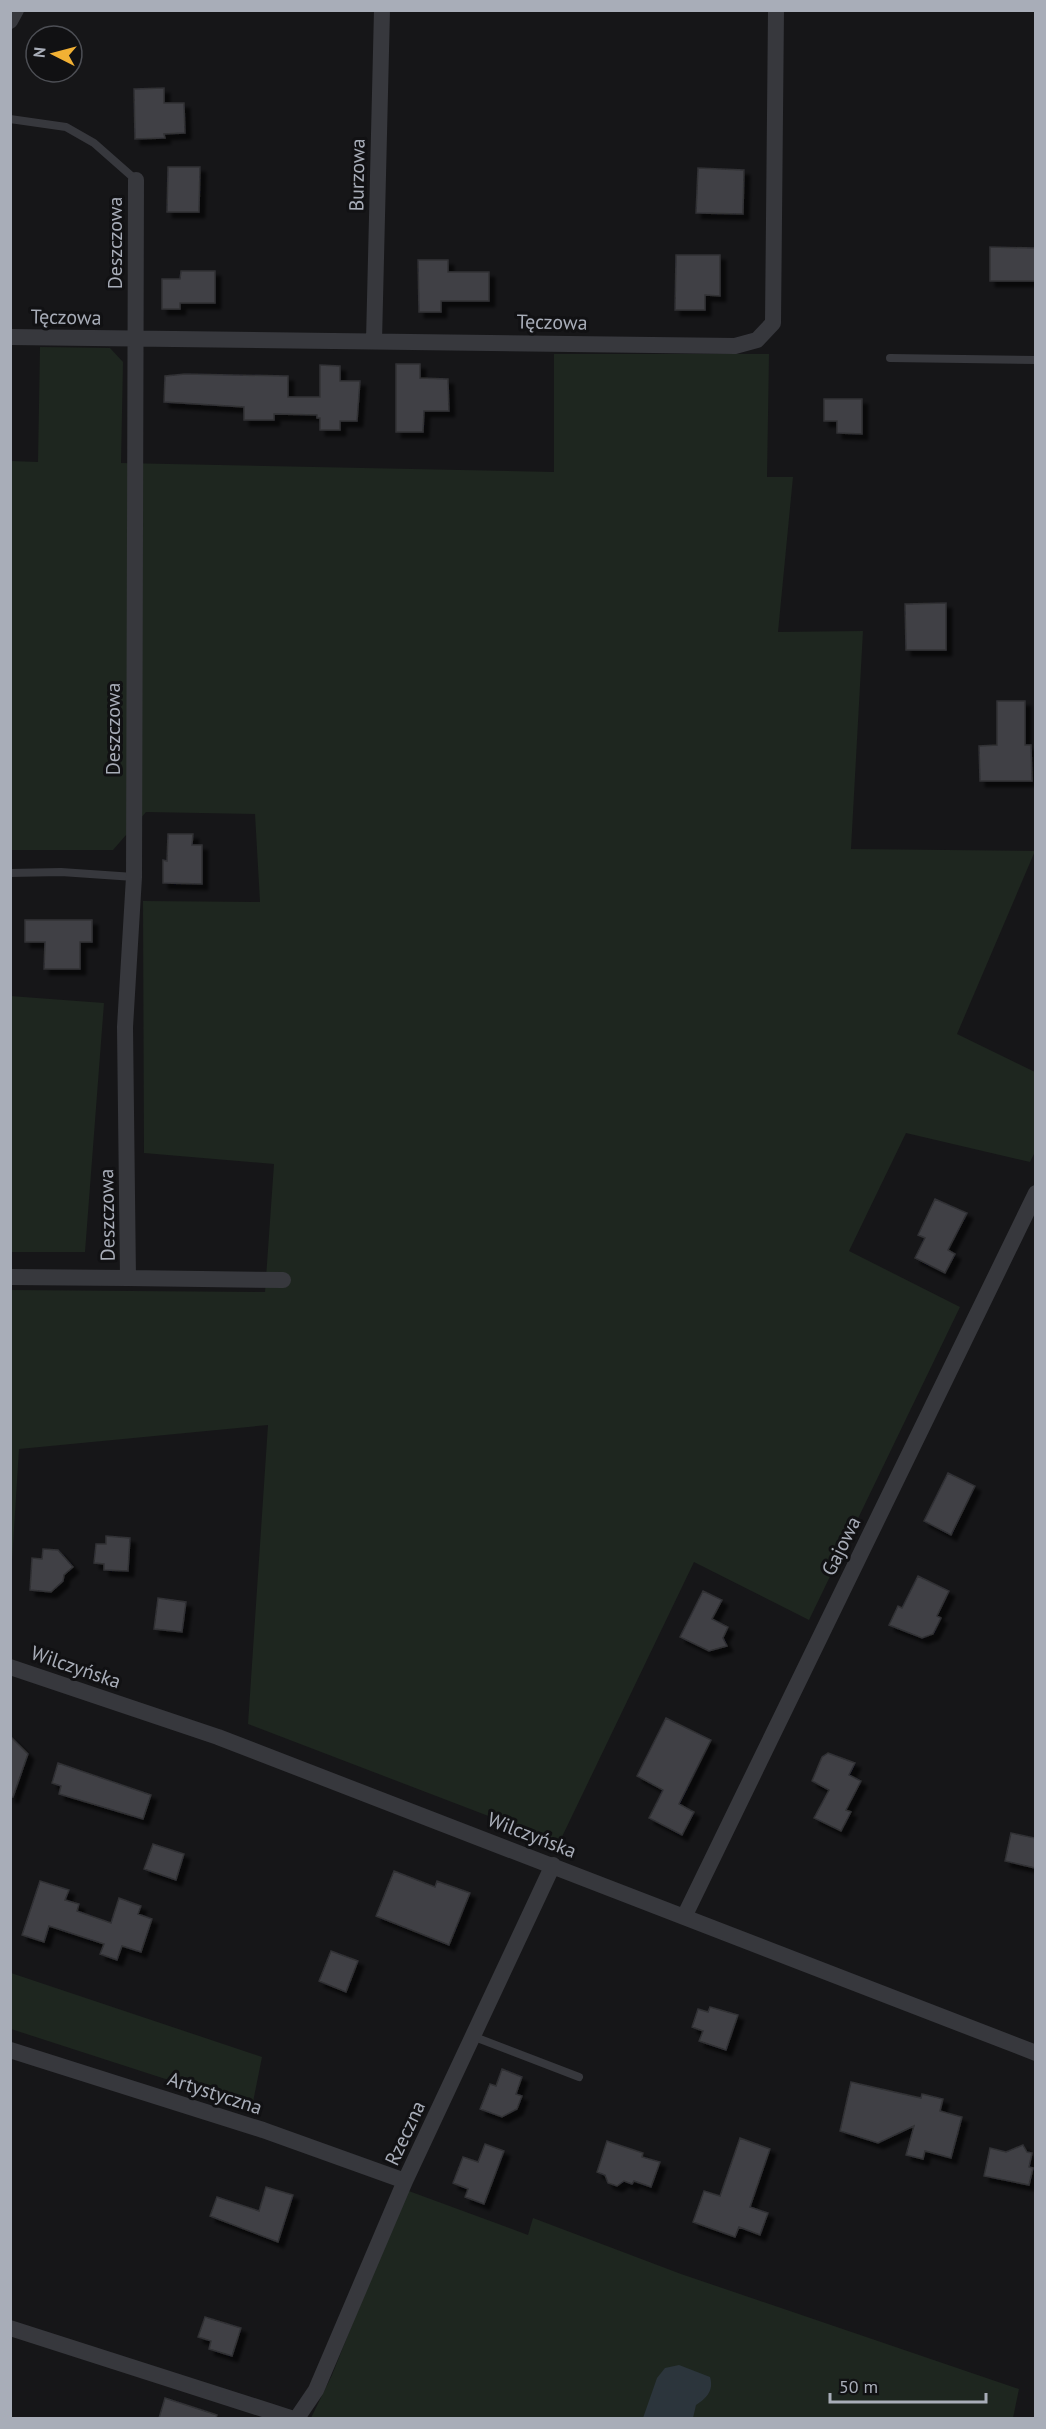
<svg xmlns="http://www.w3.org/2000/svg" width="1046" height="2429" viewBox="0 0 1046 2429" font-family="'PT Sans',sans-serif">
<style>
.green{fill:#1e261f}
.water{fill:#2c353c}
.building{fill:#404145;stroke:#303034;stroke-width:1.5;filter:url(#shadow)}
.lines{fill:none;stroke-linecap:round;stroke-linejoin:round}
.service{stroke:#37383d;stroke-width:8}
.minor{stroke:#37383d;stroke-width:16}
.labels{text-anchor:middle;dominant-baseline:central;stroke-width:6;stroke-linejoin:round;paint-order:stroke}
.street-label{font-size:20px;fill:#a8adb8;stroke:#111113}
</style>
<defs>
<filter id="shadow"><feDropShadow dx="5.5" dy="5.5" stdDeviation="1.5" flood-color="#0009"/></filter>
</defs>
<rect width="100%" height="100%" fill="#161618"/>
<path class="green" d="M 40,347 L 110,348 L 123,362 L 121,463 L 554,472 L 554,354 L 769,354 L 767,477 L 793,477 L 778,632 L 863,631 L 851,849 L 1035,851 L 957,1034 L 1035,1072 L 1035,1152 L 1030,1162 L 906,1133 L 849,1251 L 960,1307 L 809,1620 L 694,1562 L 559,1843 L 248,1724 L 268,1425 L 19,1449 L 11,1577 L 11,1290 L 265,1292 L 274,1164 L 144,1153 L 143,901 L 260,902 L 255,814 L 146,812 L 113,850 L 11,850 L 11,461 L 38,462 Z
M 10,996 L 104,1003 L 85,1252 L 11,1252 Z
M 11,1973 L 262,2057 L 252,2107 L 11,2029 Z
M 406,2190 L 528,2235 L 533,2218 L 681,2274 L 1019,2389 L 1013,2418 L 311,2418 L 332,2375 Z"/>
<path class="water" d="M 679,2365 L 710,2377 C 714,2390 707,2398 696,2405 L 693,2418 L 643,2418 L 657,2378 L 665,2368 Z"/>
<path class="building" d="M 164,88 L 164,103 L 184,103 L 185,133 L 164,134 L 165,138 L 135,139 L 134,89 Z
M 168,167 L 200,167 L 199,212 L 167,212 Z
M 698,168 L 744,170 L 743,214 L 696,213 Z
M 990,247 L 1035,248 L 1035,281 L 990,281 Z
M 676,255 L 720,255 L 720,296 L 705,295 L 705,310 L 675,310 Z
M 418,260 L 448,260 L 448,272 L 489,272 L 489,301 L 441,301 L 441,312 L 419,312 Z
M 181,271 L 215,271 L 215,303 L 180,303 L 180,309 L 162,309 L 162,279 L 180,279 Z
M 396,364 L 420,364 L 420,378 L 448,379 L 449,411 L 424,411 L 423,432 L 396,432 Z
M 320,365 L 340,366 L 340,381 L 360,381 L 357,421 L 340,421 L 340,430 L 320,430 L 320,418 L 317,418 L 317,415 L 274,414 L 274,420 L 244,420 L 244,407 L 164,402 L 165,376 L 185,374 L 288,376 L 288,397 L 320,397 Z
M 824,399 L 862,399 L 862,434 L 837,433 L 837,421 L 824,421 Z
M 946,603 L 946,650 L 906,650 L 905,604 Z
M 997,701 L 1025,701 L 1025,745 L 1031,745 L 1032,781 L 980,781 L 979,746 L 997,745 Z
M 168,834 L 193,834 L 192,845 L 202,845 L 202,884 L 163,883 L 163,860 L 167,861 Z
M 25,920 L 92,920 L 92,942 L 80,942 L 80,969 L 44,969 L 45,942 L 25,942 Z
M 935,1199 L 967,1213 L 948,1250 L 955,1254 L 945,1273 L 915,1258 L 925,1238 L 918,1235 Z
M 948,1473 L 975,1486 L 951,1535 L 924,1521 Z
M 106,1536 L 130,1538 L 128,1571 L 104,1570 L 104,1564 L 94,1563 L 96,1544 L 106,1544 Z
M 43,1549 L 58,1550 L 73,1567 L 64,1575 L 63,1581 L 51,1592 L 30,1590 L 32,1558 L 42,1559 Z
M 918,1576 L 949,1591 L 937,1616 L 941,1618 L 933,1634 L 922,1638 L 889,1625 L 898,1606 L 902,1608 Z
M 703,1591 L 722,1600 L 712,1619 L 728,1627 L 723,1638 L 727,1646 L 709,1651 L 680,1637 Z
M 158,1598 L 186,1602 L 182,1632 L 154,1629 Z
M 666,1718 L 711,1740 L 679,1804 L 694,1812 L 682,1835 L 649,1818 L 663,1790 L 637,1776 Z
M 10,1736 L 28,1754 L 13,1797 L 10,1797 Z
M 828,1753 L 855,1763 L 849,1775 L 861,1781 L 846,1810 L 851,1812 L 841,1831 L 814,1818 L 829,1790 L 812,1781 L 822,1757 Z
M 58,1763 L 151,1795 L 143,1819 L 59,1794 L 61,1786 L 52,1783 Z
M 1011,1833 L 1035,1838 L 1035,1868 L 1005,1861 Z
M 153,1844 L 184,1854 L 176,1880 L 144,1869 Z
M 394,1871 L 435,1887 L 437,1881 L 470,1893 L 449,1945 L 376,1916 Z
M 40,1881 L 69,1890 L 65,1900 L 79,1904 L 77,1911 L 111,1923 L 119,1898 L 141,1906 L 138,1914 L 152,1919 L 141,1952 L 122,1946 L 117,1960 L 100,1954 L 104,1944 L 49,1926 L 44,1942 L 22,1935 Z
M 331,1951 L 358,1961 L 346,1992 L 319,1981 Z
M 710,2007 L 738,2015 L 726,2050 L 699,2041 L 703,2031 L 692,2027 L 698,2009 L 708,2012 Z
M 502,2069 L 522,2077 L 516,2094 L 522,2096 L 517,2109 L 502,2117 L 480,2109 L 490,2084 L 496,2086 Z
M 851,2082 L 921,2098 L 922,2094 L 943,2099 L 940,2111 L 962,2117 L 951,2158 L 925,2151 L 923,2159 L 906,2155 L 914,2126 L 878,2143 L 840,2131 Z
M 740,2138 L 770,2149 L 750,2207 L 768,2213 L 760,2235 L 739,2227 L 735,2237 L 693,2222 L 704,2191 L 720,2196 Z
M 607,2141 L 643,2153 L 642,2157 L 660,2162 L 651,2187 L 634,2181 L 632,2184 L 624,2181 L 617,2186 L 608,2183 L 605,2175 L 597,2172 Z
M 485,2144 L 504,2151 L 484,2204 L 465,2197 L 468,2189 L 453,2183 L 463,2157 L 478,2162 Z
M 1023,2145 L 1027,2152 L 1032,2153 L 1029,2167 L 1033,2168 L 1029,2185 L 984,2176 L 990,2148 L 1006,2152 Z
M 266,2187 L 293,2195 L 278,2242 L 210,2216 L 217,2197 L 259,2211 Z
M 205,2317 L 241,2328 L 232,2356 L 209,2349 L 211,2341 L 198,2337 Z
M 165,2398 L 217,2415 L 216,2418 L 159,2418 Z"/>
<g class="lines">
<path class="service" d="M 10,119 L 66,127 L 94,143 L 136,180
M 890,358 L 1036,360
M 10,873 L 61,872 L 134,877
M 472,2036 L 579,2077"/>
<path class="minor" d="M 10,21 L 16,10
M 10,337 L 735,346 L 757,340 L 773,323 L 776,10
M 374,341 L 382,10
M 10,1277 L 128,1278 L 125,1027 L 134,877 L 136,180
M 128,1278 L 283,1280
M 10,1667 L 218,1737 L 1036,2053
M 684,1917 L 1036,1193
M 10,2050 L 263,2130 L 405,2181
M 10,2328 L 291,2418
M 297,2418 L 316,2390 L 405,2181 L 553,1865"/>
</g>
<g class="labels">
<g class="street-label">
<text transform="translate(357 175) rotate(-89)">Burzowa</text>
<text transform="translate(115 243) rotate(-90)">Deszczowa</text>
<text transform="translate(66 317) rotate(1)">Tęczowa</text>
<text transform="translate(552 322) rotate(1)">Tęczowa</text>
<text transform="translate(113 729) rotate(-90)">Deszczowa</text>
<text transform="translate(107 1215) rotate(-91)">Deszczowa</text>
<text transform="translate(841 1546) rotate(-64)">Gajowa</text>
<text transform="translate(76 1667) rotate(19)">Wilczyńska</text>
<text transform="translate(532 1835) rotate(21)">Wilczyńska</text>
<text transform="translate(215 2093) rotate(18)">Artystyczna</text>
<text transform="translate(405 2133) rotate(-65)">Rzeczna</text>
</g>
</g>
<rect width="1046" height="2429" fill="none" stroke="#a8adb8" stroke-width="24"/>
<g transform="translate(54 54) rotate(276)"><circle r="28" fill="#111113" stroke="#4d4f55" stroke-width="1.5"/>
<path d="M0-4.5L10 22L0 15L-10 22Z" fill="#f2b134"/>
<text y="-9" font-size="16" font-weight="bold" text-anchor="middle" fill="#a8adb8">N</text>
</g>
<path d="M830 2393v9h156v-9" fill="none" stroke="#a8adb8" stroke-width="3"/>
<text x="839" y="2393" font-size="18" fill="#a8adb8" stroke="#111113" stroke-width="4.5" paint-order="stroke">50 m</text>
</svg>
